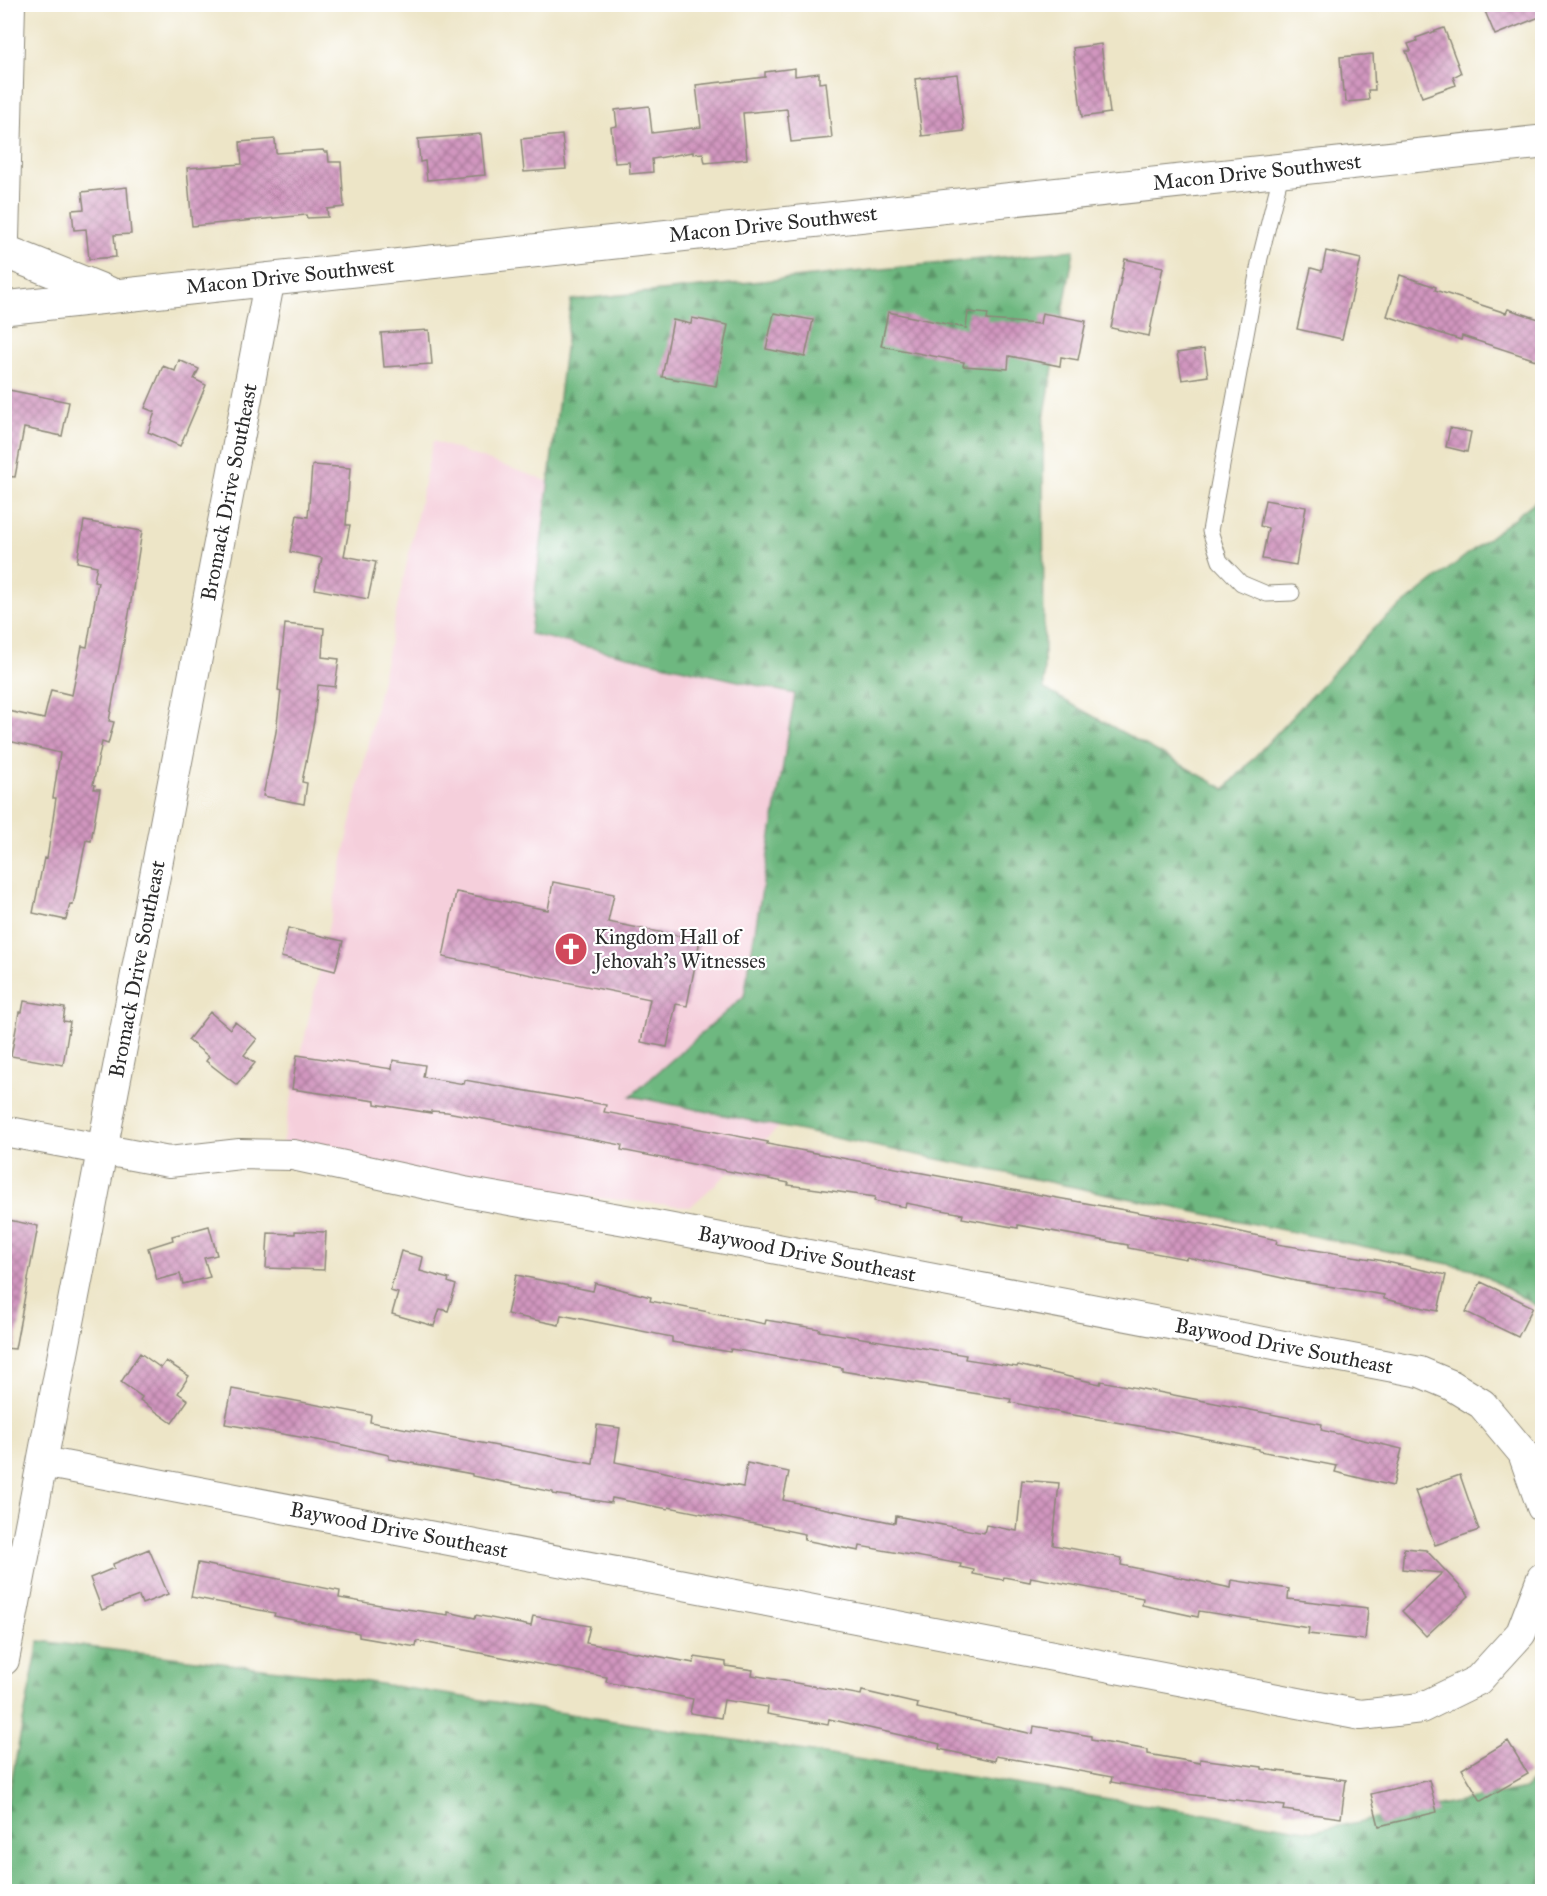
<svg xmlns="http://www.w3.org/2000/svg" width="1547" height="1896" viewBox="0 0 1547 1896" font-family="'IM FELL Great Primer',serif">
<style>
.built{fill:#f5cfdb}
.forest{fill:url(#forest-firs);stroke:#4c7256;stroke-width:1.5}
.building{fill:url(#building-cross-hatch)}
.lines{fill:none;stroke-linecap:round;stroke-linejoin:round}
.lane-casing{stroke:#8c8879;stroke-width:17}
.street-casing{stroke:#8c8879;stroke-width:32}
.secondary-casing{stroke:#8c8879;stroke-width:35}
.lane{stroke:#fff;stroke-width:15}
.street{stroke:#fff;stroke-width:30}
.secondary{stroke:#fff;stroke-width:33}
.labels{text-anchor:middle;dominant-baseline:central;stroke-width:4.5;stroke-linejoin:round;paint-order:stroke}
.street-label{font-size:21px;fill:#2b2b2b;stroke:#fff}
.poi-label{font-size:21px;fill:#2b2b2b;stroke:#fff;text-anchor:start}
</style>
<defs>
<pattern id="forest-firs" width="22" height="20" patternUnits="userSpaceOnUse" patternTransform="scale(1.5)"><rect width="22" height="20" fill="#6eb880"/><path d="M5 1l3.5 6h-7zM16 11l3.5 6h-7z" fill="#5b9669"/></pattern>
<pattern id="building-cross-hatch" width="8" height="8" patternUnits="userSpaceOnUse" patternTransform="scale(1.5)"><rect width="8" height="8" fill="#d196bf"/><path d="M0 0l8 8M0 8l8-8" fill="none" stroke="#aa7b9b"/></pattern>
</defs>
<rect width="100%" height="100%" fill="#fff"/>
<filter id="ink" filterUnits="userSpaceOnUse"><feTurbulence type="fractalNoise" baseFrequency=".0167" numOctaves="2"/><feDisplacementMap in="SourceGraphic" scale="12" xChannelSelector="R" yChannelSelector="G"/><feConvolveMatrix kernelMatrix="1 2 1 2 8 2 1 2 1" color-interpolation-filters="sRGB"/></filter>
<filter id="wash" filterUnits="userSpaceOnUse"><feTurbulence type="fractalNoise" baseFrequency=".008" numOctaves="4" result="noise"/><feDisplacementMap in="SourceGraphic" scale="24" xChannelSelector="R" yChannelSelector="G"/><feGaussianBlur stdDeviation="1.35" result="paint"/><feColorMatrix in="noise" values="0 0 0 0 0 0 0 0 0 0 0 0 0 0 0 0 0 1.4 0 .05"/><feComposite in="paint" operator="in"/></filter>
<g filter="url(#wash)">
<rect width="100%" height="100%" fill="#ede5c7"/>
<path class="built" d="M 433,441 L 872,594 L 832,1080 L 690,1207 L 277,1166 Z"/>
<path class="forest" d="M 1074,250 L 1043,424 L 1044,689 L 1225,789 L 1376,626 L 1542,496 L 1542,1309 L 1473,1269 L 631,1096 L 744,996 L 795,694 L 530,634 L 571,300 Z
M 39,1641 L 336,1677 L 1313,1831 L 1525,1789 L 1542,1767 L 1542,1891 L 5,1892 L 5,1813 Z"/>
<g id="blocks">
<path class="building" d="M 1482,4 L 1542,4 L 1542,16 L 1495,35 Z
M 1444,28 L 1461,73 L 1453,77 L 1456,85 L 1422,97 L 1406,51 L 1411,51 L 1408,44 L 1417,41 L 1416,38 Z
M 1101,44 L 1110,113 L 1082,117 L 1073,48 Z
M 1373,54 L 1375,90 L 1368,90 L 1369,100 L 1346,102 L 1345,92 L 1343,92 L 1340,57 Z
M 795,68 L 795,76 L 819,73 L 819,83 L 826,82 L 832,138 L 791,142 L 787,109 L 743,113 L 747,159 L 705,163 L 703,153 L 693,154 L 693,152 L 652,159 L 653,172 L 630,174 L 629,162 L 615,163 L 611,127 L 617,126 L 615,110 L 649,106 L 652,133 L 701,127 L 696,85 L 765,77 L 765,72 Z
M 957,74 L 964,131 L 922,136 L 915,79 Z
M 481,134 L 485,175 L 427,180 L 425,161 L 420,162 L 418,139 Z
M 562,135 L 566,169 L 524,172 L 521,139 Z
M 275,139 L 276,153 L 323,150 L 324,152 L 328,152 L 329,162 L 341,162 L 344,207 L 327,209 L 328,217 L 307,218 L 306,215 L 192,226 L 187,168 L 242,164 L 240,142 Z
M 127,187 L 131,234 L 114,235 L 116,257 L 89,259 L 86,229 L 74,230 L 72,210 L 84,209 L 82,192 Z
M 1326,251 L 1361,259 L 1342,339 L 1297,329 L 1311,268 L 1322,271 Z
M 1125,259 L 1163,267 L 1149,336 L 1111,328 Z
M 1400,275 L 1436,287 L 1435,290 L 1506,313 L 1508,309 L 1542,320 L 1542,362 L 1462,336 L 1461,340 L 1387,316 Z
M 888,312 L 966,328 L 968,312 L 988,314 L 987,320 L 1040,324 L 1042,313 L 1086,321 L 1078,360 L 1061,357 L 1060,366 L 1009,356 L 1008,369 L 963,366 L 964,362 L 881,346 Z
M 774,313 L 813,320 L 805,357 L 766,349 Z
M 692,318 L 728,325 L 716,386 L 662,377 L 673,320 L 691,324 Z
M 429,330 L 432,364 L 384,367 L 381,333 Z
M 1204,349 L 1208,376 L 1182,380 L 1177,353 Z
M 179,360 L 199,369 L 194,379 L 206,385 L 180,446 L 148,432 L 155,412 L 145,408 L 163,366 L 175,371 Z
M 4,389 L 69,402 L 62,436 L 24,428 L 15,477 L 4,476 Z
M 1450,428 L 1471,432 L 1467,452 L 1446,447 Z
M 314,465 L 350,468 L 346,525 L 350,525 L 344,556 L 376,562 L 368,599 L 315,589 L 322,558 L 290,552 L 297,515 L 308,517 L 312,466 Z
M 1265,500 L 1306,507 L 1296,565 L 1262,559 L 1268,528 L 1260,526 Z
M 84,521 L 142,531 L 129,614 L 109,721 L 114,722 L 108,744 L 102,742 L 93,784 L 95,785 L 94,789 L 100,789 L 91,841 L 86,840 L 73,905 L 70,904 L 66,920 L 33,913 L 44,858 L 47,859 L 56,798 L 53,798 L 60,753 L 4,740 L 4,710 L 44,719 L 51,690 L 72,695 L 82,646 L 87,647 L 98,582 L 94,581 L 97,566 L 77,562 Z
M 285,624 L 324,628 L 322,657 L 339,659 L 335,687 L 318,685 L 314,721 L 302,782 L 307,783 L 304,804 L 263,796 L 276,732 L 281,691 L 278,690 Z
M 553,882 L 614,894 L 608,922 L 700,940 L 687,1006 L 676,1004 L 667,1047 L 641,1042 L 650,999 L 443,957 L 456,892 L 548,910 Z
M 288,928 L 343,941 L 335,971 L 281,957 Z
M 24,1001 L 65,1008 L 63,1021 L 70,1022 L 63,1065 L 11,1056 L 19,1012 L 22,1012 Z
M 210,1012 L 230,1029 L 235,1022 L 257,1039 L 244,1055 L 255,1063 L 237,1085 L 206,1061 L 209,1057 L 188,1040 Z
M 297,1055 L 392,1069 L 393,1060 L 425,1065 L 423,1077 L 464,1084 L 465,1080 L 606,1105 L 604,1112 L 711,1131 L 768,1142 L 767,1144 L 1024,1192 L 1214,1226 L 1277,1240 L 1276,1244 L 1378,1260 L 1446,1275 L 1438,1311 L 1384,1299 L 1384,1295 L 1296,1281 L 1187,1257 L 1186,1259 L 1128,1248 L 1128,1245 L 1018,1225 L 1018,1228 L 962,1218 L 963,1214 L 906,1203 L 905,1207 L 874,1201 L 875,1197 L 788,1185 L 789,1183 L 621,1150 L 622,1145 L 447,1112 L 431,1111 L 431,1113 L 375,1104 L 375,1101 L 292,1089 Z
M 4,1219 L 38,1226 L 15,1349 L 4,1348 Z
M 209,1226 L 217,1255 L 204,1258 L 210,1277 L 183,1284 L 180,1274 L 157,1280 L 148,1248 L 173,1240 L 172,1236 Z
M 295,1231 L 326,1232 L 324,1270 L 266,1268 L 268,1233 L 295,1234 Z
M 401,1251 L 423,1257 L 420,1271 L 449,1279 L 448,1282 L 456,1285 L 448,1311 L 440,1309 L 434,1326 L 392,1314 L 398,1293 L 390,1291 Z
M 516,1275 L 593,1291 L 595,1283 L 651,1297 L 650,1301 L 709,1312 L 709,1313 L 765,1324 L 766,1320 L 820,1329 L 819,1331 L 966,1355 L 965,1359 L 1017,1367 L 1018,1365 L 1100,1384 L 1101,1381 L 1158,1392 L 1322,1424 L 1321,1430 L 1402,1449 L 1393,1486 L 1335,1472 L 1337,1466 L 1259,1451 L 1259,1449 L 1151,1428 L 1067,1414 L 1010,1402 L 1011,1399 L 928,1386 L 928,1385 L 842,1371 L 842,1368 L 731,1349 L 730,1352 L 672,1342 L 672,1337 L 561,1315 L 559,1325 L 507,1314 Z
M 1481,1282 L 1533,1307 L 1518,1337 L 1466,1312 Z
M 140,1353 L 161,1368 L 166,1361 L 189,1376 L 178,1393 L 188,1400 L 172,1423 L 140,1400 L 142,1397 L 121,1382 Z
M 232,1389 L 371,1415 L 370,1422 L 593,1464 L 597,1425 L 620,1428 L 615,1462 L 728,1485 L 728,1484 L 743,1487 L 747,1463 L 789,1472 L 783,1500 L 895,1523 L 896,1516 L 984,1533 L 986,1525 L 1017,1531 L 1022,1480 L 1059,1483 L 1053,1545 L 1122,1558 L 1121,1565 L 1231,1588 L 1232,1580 L 1289,1589 L 1288,1599 L 1368,1608 L 1365,1640 L 1308,1634 L 1309,1628 L 1199,1611 L 1198,1617 L 1142,1605 L 1143,1598 L 1031,1577 L 1030,1582 L 1004,1577 L 1003,1580 L 973,1574 L 974,1570 L 960,1567 L 961,1564 L 860,1546 L 859,1551 L 804,1540 L 805,1534 L 669,1507 L 668,1509 L 612,1498 L 611,1503 L 553,1494 L 553,1492 L 472,1476 L 472,1474 L 389,1459 L 389,1455 L 334,1443 L 225,1424 Z
M 1460,1475 L 1479,1530 L 1435,1545 L 1415,1491 Z
M 1404,1548 L 1426,1550 L 1469,1596 L 1426,1636 L 1402,1611 L 1442,1573 L 1402,1569 Z
M 149,1549 L 168,1594 L 142,1604 L 139,1596 L 102,1610 L 90,1578 L 114,1568 L 113,1564 Z
M 198,1563 L 340,1591 L 339,1598 L 392,1607 L 448,1615 L 448,1612 L 475,1618 L 476,1615 L 531,1626 L 533,1616 L 590,1626 L 586,1643 L 694,1663 L 695,1657 L 726,1662 L 726,1666 L 753,1670 L 752,1675 L 861,1695 L 862,1691 L 918,1704 L 917,1708 L 1033,1734 L 1034,1726 L 1091,1736 L 1091,1740 L 1148,1750 L 1148,1754 L 1200,1763 L 1200,1759 L 1262,1767 L 1262,1769 L 1346,1780 L 1341,1818 L 1284,1810 L 1285,1806 L 1169,1792 L 1111,1782 L 1112,1777 L 996,1756 L 995,1761 L 939,1749 L 940,1744 L 829,1719 L 828,1725 L 767,1714 L 768,1707 L 724,1700 L 721,1718 L 690,1713 L 693,1699 L 606,1682 L 607,1677 L 417,1641 L 416,1647 L 359,1637 L 359,1633 L 274,1616 L 275,1613 L 191,1597 Z
M 1508,1741 L 1528,1774 L 1481,1801 L 1462,1769 Z
M 1429,1780 L 1437,1812 L 1379,1826 L 1371,1794 Z"/>
</g>
</g>
<g filter="url(#ink)">
<use href="#blocks" fill-opacity="0" stroke="#8c8879" stroke-width="1.5"/>
<g class="lines">
<defs>
<path id="lane" d="M 1282,170 L 1260,258 L 1210,531 L 1220,561 L 1241,583 L 1267,594 L 1292,593"/>
<path id="street" d="M 4,239 L 10,4
M 4,1131 L 169,1162 L 240,1154 L 293,1155 L 464,1192 L 631,1221 L 1420,1372 L 1451,1385 L 1482,1404 L 1523,1453 L 1542,1507
M 43,1462 L 1361,1715 L 1421,1708 L 1478,1680 L 1521,1633 L 1542,1578
M 4,1660 L 270,278"/>
<path id="secondary" d="M 4,251 L 108,293
M 4,308 L 1542,142"/>
</defs>
<use href="#lane" class="lane-casing"/>
<use href="#street" class="street-casing"/>
<use href="#secondary" class="secondary-casing"/>
<use href="#lane" class="lane"/>
<use href="#street" class="street"/>
<use href="#secondary" class="secondary"/>
</g>
</g>
<defs>
<symbol id="church-disc" viewBox="-11 -11 22 22"><circle r="9.5" fill="#d1495b" stroke="#fff"/><path d="M-1.2-6h2.4v3.5h3.3v2.4h-3.3V6h-2.4V-.1h-3.3v-2.4h3.3Z" fill="#fff"/></symbol>
</defs>
<g fill-rule="evenodd">
<use href="#church-disc" x="552" y="930" width="38" height="38"/>
</g>
<g class="labels">
<g class="street-label">
<text transform="translate(1257 172) rotate(-6)">Macon Drive Southwest</text>
<text transform="translate(773 224) rotate(-6)">Macon Drive Southwest</text>
<text transform="translate(290 276) rotate(-6)">Macon Drive Southwest</text>
<text transform="translate(229 492) rotate(-79)">Bromack Drive Southeast</text>
<text transform="translate(137 969) rotate(-79)">Bromack Drive Southeast</text>
<text transform="translate(807 1254) rotate(11)">Baywood Drive Southeast</text>
<text transform="translate(1284 1346) rotate(11)">Baywood Drive Southeast</text>
<text transform="translate(399 1530) rotate(11)">Baywood Drive Southeast</text>
</g>
<g class="poi-label">
<text x="594" y="937">Kingdom Hall of<tspan x="594" dy="24">Jehovah’s Witnesses</tspan></text>
</g>
</g>
<rect width="1547" height="1896" fill="none" stroke="#fff" stroke-width="24"/>
</svg>
